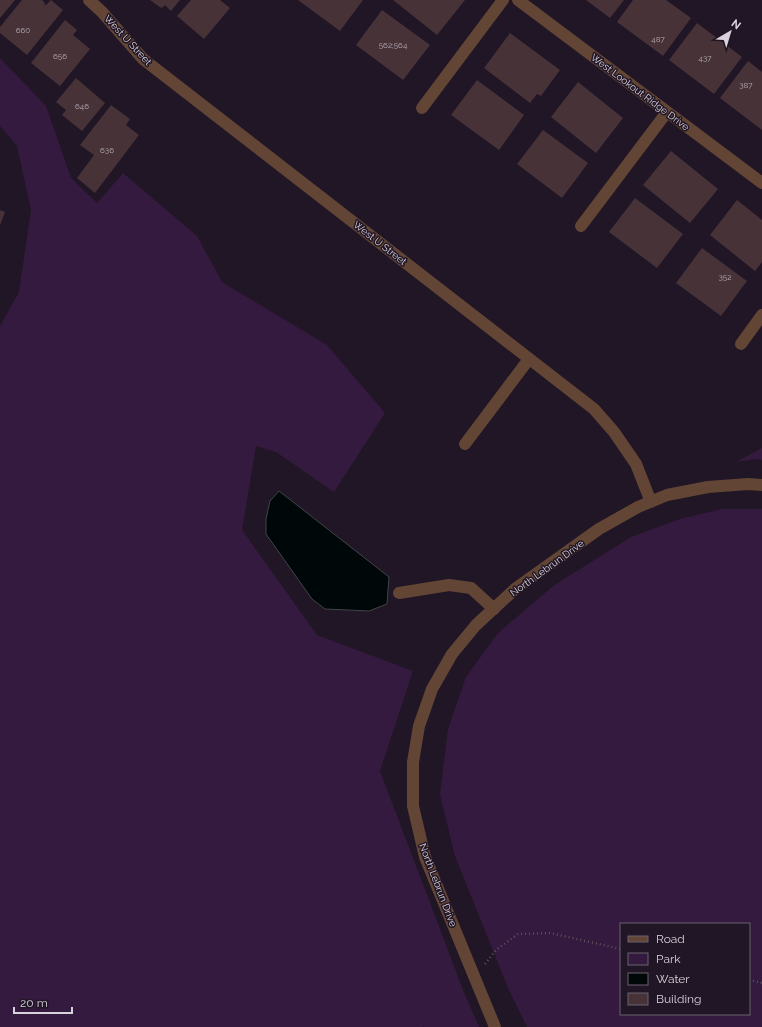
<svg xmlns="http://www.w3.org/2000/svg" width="762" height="1027" viewBox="0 0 762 1027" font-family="Raleway,sans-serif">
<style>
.green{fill:#341a3e;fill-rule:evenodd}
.water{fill:#000708;stroke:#414448}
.building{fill:#473238}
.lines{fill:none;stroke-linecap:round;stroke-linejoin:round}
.path{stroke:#5a505d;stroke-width:2.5;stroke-dasharray:1 3;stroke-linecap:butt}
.minor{stroke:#624535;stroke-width:12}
.labels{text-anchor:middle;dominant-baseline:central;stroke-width:3;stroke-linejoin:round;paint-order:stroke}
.number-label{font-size:8px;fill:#b4aab3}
.street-label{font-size:10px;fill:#d9d2dc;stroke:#211625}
</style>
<rect width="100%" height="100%" fill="#211625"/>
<path class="green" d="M 0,58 L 46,106 L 71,178 L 97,203 L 123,173 L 197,236 L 222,282 L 327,345 L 385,413 L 334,492 L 276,452 L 256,446 L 242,530 L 317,635 L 413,671 L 380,771 L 465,995 L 479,1027 L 423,1027 L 426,1024 L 422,1027 L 0,1027 L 0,326 L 19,292 L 31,210 L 17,146 L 0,126 Z
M 762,448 L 762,460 L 756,459 L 736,462 Z
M 722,509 L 762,509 L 762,1027 L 527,1027 L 508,988 L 455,856 L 440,795 L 448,729 L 466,677 L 498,633 L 553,586 L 631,537 L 680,519 ZM 621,924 L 749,924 L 749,1014 L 621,1014 Z"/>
<path class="water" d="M 279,491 L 389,577 L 387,604 L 369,611 L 325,609 L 312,599 L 266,534 L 266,519 L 270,501 Z"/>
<path class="building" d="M 0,0 L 15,0 L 0,18 Z
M 22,0 L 42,0 L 45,3 L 44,4 L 46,5 L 51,0 L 63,10 L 27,55 L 0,33 L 0,27 Z
M 150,0 L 180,0 L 171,11 L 165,5 L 162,8 L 161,7 L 161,8 Z
M 191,0 L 220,0 L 230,8 L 204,39 L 177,16 Z
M 298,0 L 363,0 L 340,31 Z
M 393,0 L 465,0 L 437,35 Z
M 586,0 L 624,0 L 610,18 Z
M 633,0 L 666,0 L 691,18 L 663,56 L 617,22 Z
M 382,10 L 430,45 L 403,80 L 356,45 Z
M 65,20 L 77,30 L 73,35 L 90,49 L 60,86 L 31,63 Z
M 697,23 L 742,57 L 714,94 L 669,60 Z
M 510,33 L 560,70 L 541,96 L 537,94 L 530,103 L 484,68 Z
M 748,61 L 762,72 L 762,130 L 720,98 Z
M 76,78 L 105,103 L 82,131 L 62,115 L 66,110 L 56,102 Z
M 477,80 L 524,115 L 499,150 L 451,115 Z
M 578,82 L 623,118 L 596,153 L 551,117 Z
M 111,105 L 130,119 L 126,125 L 139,135 L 95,193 L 77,178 L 94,155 L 80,145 Z
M 543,130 L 588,163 L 562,198 L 517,164 Z
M 671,151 L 718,189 L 690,223 L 643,185 Z
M 635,198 L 683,234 L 657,268 L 609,232 Z
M 737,200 L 762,220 L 762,262 L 755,271 L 710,235 Z
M 0,210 L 5,212 L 0,225 Z
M 702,248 L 747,281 L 721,316 L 676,283 Z"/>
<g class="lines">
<path class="path" d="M 485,964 L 496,950 L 518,934 L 550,933 L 621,949
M 749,980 L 762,983"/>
<path class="minor" d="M 89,0 L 102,12 L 143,59 L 594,409 L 614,432 L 636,464 L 651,502
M 518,0 L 762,183
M 422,108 L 503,0
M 581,226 L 667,112
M 741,344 L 762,315
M 465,444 L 529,359
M 399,593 L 449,585 L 471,588 L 494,609
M 495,1027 L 425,857 L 413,806 L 413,762 L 419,726 L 432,689 L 452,654 L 476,625 L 515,589 L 599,529 L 638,507 L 667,495 L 708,487 L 748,484 L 762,485"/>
</g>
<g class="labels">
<g class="number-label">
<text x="23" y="30">660</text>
<text x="658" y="39">487</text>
<text x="393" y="45">562;564</text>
<text x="60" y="56">656</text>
<text x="705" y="58">437</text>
<text x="746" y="85">387</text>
<text x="82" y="106">646</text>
<text x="107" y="150">636</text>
<text x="725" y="277">352</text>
</g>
<g class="street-label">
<text transform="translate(128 40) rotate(47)">West U Street</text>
<text transform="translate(640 92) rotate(37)">West Lookout Ridge Drive</text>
<text transform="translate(380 243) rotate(38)">West U Street</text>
<text transform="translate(547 568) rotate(-36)">North Lebrun Drive</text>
<text transform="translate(438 885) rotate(69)">North Lebrun Drive</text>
</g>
</g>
<rect x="620" y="923" width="130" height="92" fill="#211625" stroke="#6b616e"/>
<rect x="628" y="936" width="20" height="6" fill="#624535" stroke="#6b616e"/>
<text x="656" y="943" font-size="12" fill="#d9d2dc">Road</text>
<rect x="628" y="953" width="20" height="12" fill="#341a3e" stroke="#6b616e"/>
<text x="656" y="963" font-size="12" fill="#d9d2dc">Park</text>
<rect x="628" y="973" width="20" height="12" fill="#000708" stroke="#6b616e"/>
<text x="656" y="983" font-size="12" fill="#d9d2dc">Water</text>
<rect x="628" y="993" width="20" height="12" fill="#473238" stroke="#6b616e"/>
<text x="656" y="1003" font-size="12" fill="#d9d2dc">Building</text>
<g transform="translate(730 32) rotate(38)" stroke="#211625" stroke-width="3" paint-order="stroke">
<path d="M0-3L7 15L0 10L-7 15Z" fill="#d9d2dc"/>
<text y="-6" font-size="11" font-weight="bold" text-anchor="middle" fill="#d9d2dc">N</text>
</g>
<path d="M14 1007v6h58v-6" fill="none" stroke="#d9d2dc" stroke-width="2"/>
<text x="20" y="1007" font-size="12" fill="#d9d2dc" stroke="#211625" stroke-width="3" paint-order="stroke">20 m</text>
</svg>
